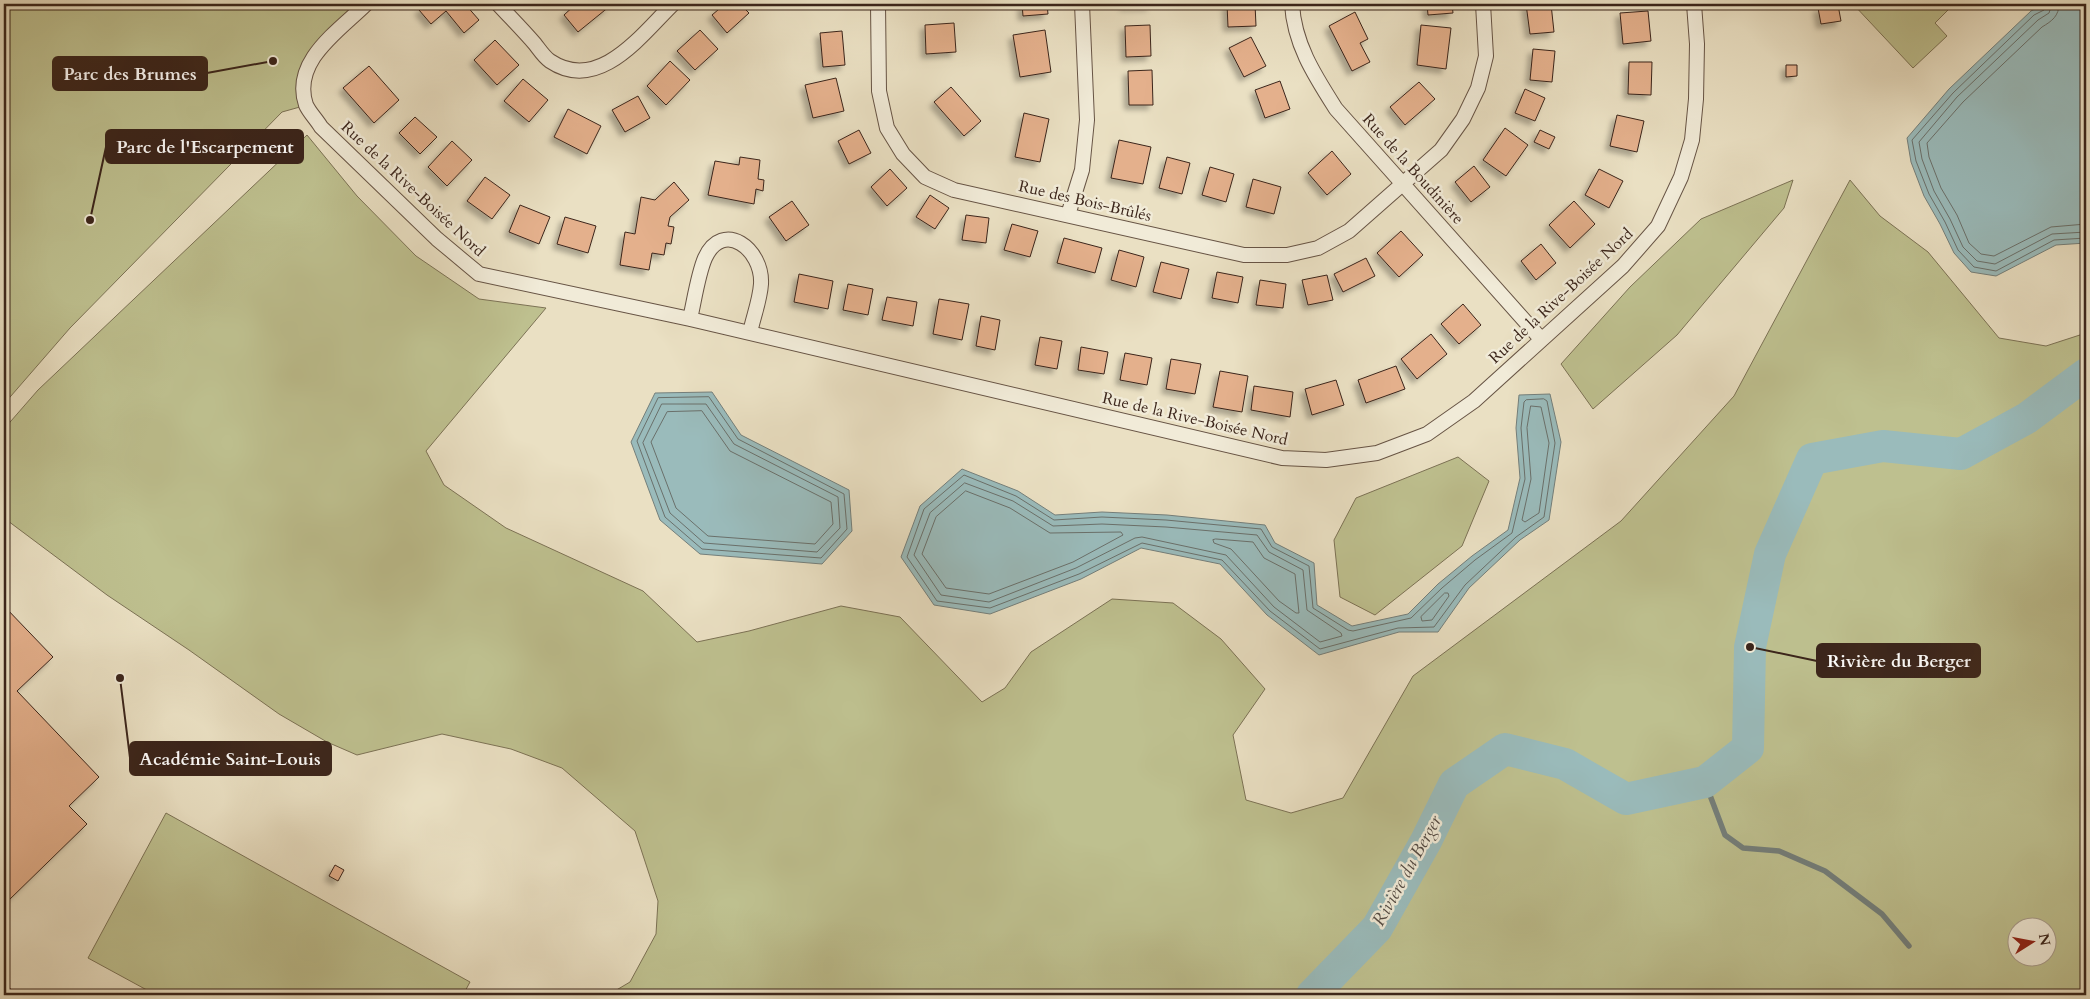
<svg xmlns="http://www.w3.org/2000/svg" width="2090" height="999" viewBox="0 0 2090 999" font-family="Cardo,serif">
<style>
.green{fill:#bec08f;stroke:#7c7255;fill-rule:evenodd}
.water{fill:#9abbbb;stroke:#747f7b}
.lines{fill:none;stroke-linecap:round;stroke-linejoin:round}
.shore{stroke:#6a706b;stroke-width:1}
.stream{stroke:#747f7b;stroke-width:5.5}
.river{stroke:#9abbbb;stroke-width:32}
.building{fill:#e4b08c;stroke:#3b251b;filter:url(#shadow)}
.minor-casing{stroke:#675445;stroke-width:16}
.minor{stroke:#f1ebd8;stroke-width:14}
.labels{text-anchor:middle;dominant-baseline:central;stroke-width:5;stroke-linejoin:round;paint-order:stroke}
.street-label{font-size:16px;fill:#3b251b;stroke:#f1ebd8}
.water-label{font-size:18px;font-style:italic;fill:#534a43;stroke:#f1ebd8}
.leader{fill:none;stroke:#3b251b;stroke-width:2}
.callout-dot{fill:#3b251b;stroke:#f1ebd8;stroke-width:2}
.callout{fill:#3b251b;stroke:#3b251b;stroke-width:2}
.callout-label{font-size:18px;text-anchor:middle;font-weight:bold;fill:#fff}
</style>
<defs>
<filter id="shadow"><feDropShadow dx="-4.5" dy="4.5" stdDeviation="2.5" flood-color="#0004"/></filter>
</defs>
<rect width="100%" height="100%" fill="#eae0c3"/>
<filter id="stains"><feTurbulence type="fractalNoise" baseFrequency=".004" numOctaves="4"/><feColorMatrix values="0 0 0 0 .2 0 0 0 0 .09 0 0 0 0 .02 0 0 0 .5 -.17"/></filter>
<radialGradient id="worn" r=".72"><stop offset=".6" stop-color="#630" stop-opacity="0"/><stop offset="1" stop-color="#630" stop-opacity=".3"/></radialGradient>
<path class="green" d="M 4,4 L 366,4 L 315,54 L 307,105 L 282,112 L 70,328 L 4,404 Z
M 1853,4 L 1954,4 L 1935,23 L 1947,36 L 1913,68 Z
M 307,135 L 357,196 L 416,256 L 479,299 L 546,308 L 426,451 L 444,485 L 506,528 L 643,591 L 697,642 L 749,631 L 841,606 L 900,617 L 982,702 L 1005,688 L 1031,652 L 1112,599 L 1173,603 L 1221,639 L 1265,689 L 1233,735 L 1246,800 L 1291,813 L 1343,798 L 1413,676 L 1621,521 L 1734,396 L 1850,180 L 1880,216 L 1928,252 L 1999,338 L 2046,346 L 2086,333 L 2086,995 L 608,995 L 630,982 L 656,934 L 658,901 L 635,831 L 562,768 L 511,749 L 442,734 L 357,755 L 327,742 L 279,714 L 189,650 L 107,595 L 4,518 L 4,429 L 38,390 ZM 2018,926 L 2048,926 L 2048,956 L 2018,956 Z
M 1793,180 L 1784,208 L 1677,335 L 1593,409 L 1561,364 L 1630,287 L 1701,219 Z
M 1458,457 L 1489,481 L 1462,546 L 1375,615 L 1340,597 L 1334,540 L 1356,498 Z
M 166,813 L 470,982 L 463,995 L 156,995 L 88,958 Z"/>
<path class="water" d="M 2044,4 L 2086,4 L 2086,243 L 2056,245 L 1996,276 L 1971,272 L 1954,253 L 1940,224 L 1924,196 L 1911,162 L 1907,138 L 1949,89 L 2031,11 Z
M 712,392 L 741,435 L 849,490 L 852,531 L 822,564 L 700,554 L 660,520 L 631,442 L 655,393 Z
M 1550,394 L 1561,442 L 1549,520 L 1520,540 L 1469,588 L 1438,632 L 1399,632 L 1319,655 L 1267,615 L 1220,564 L 1141,548 L 1081,579 L 990,614 L 934,605 L 901,557 L 920,506 L 962,469 L 1018,491 L 1055,515 L 1102,512 L 1167,515 L 1265,525 L 1275,543 L 1314,563 L 1317,605 L 1352,626 L 1408,614 L 1438,584 L 1472,556 L 1508,530 L 1520,478 L 1516,428 L 1519,395 Z"/>
<g class="lines">
<path class="shore" d="M 2046,4 L 2044,10 L 2034,15 L 1953,93 L 1912,140 L 1916,161 L 1929,194 L 1945,222 L 1958,250 L 1974,267 L 1996,271 L 2054,240 L 2086,238
M 2052,4 L 2049,13 L 2038,20 L 1957,97 L 1919,142 L 1922,159 L 1934,191 L 1950,219 L 1963,247 L 1977,261 L 1995,264 L 2052,234 L 2086,232
M 2059,4 C 2059,16 2052,21 2042,27 L 1963,102 L 1927,143 L 1929,157 L 1941,188 L 1957,215 L 1969,243 L 1981,254 L 1994,256 L 2051,227 L 2086,224
M 709,397 L 738,439 L 844,494 L 847,529 L 821,558 L 702,549 L 665,517 L 637,441 L 658,398 Z
M 1544,399 L 1547,401 L 1555,443 L 1544,517 L 1516,537 L 1465,585 L 1434,627 L 1398,628 L 1320,649 L 1270,611 L 1222,560 L 1142,543 L 1079,574 L 990,608 L 937,601 L 907,557 L 924,509 L 964,475 L 1016,496 L 1054,520 L 1102,517 L 1166,520 L 1261,529 L 1272,547 L 1309,566 L 1313,608 L 1348,630 L 1353,631 L 1411,618 L 1442,588 L 1475,560 L 1512,533 L 1525,479 L 1521,428 L 1524,402 L 1526,400 Z
M 662,404 L 706,404 L 734,444 L 838,497 L 840,528 L 817,552 L 704,543 L 670,513 L 643,443 Z
M 1531,406 L 1541,407 L 1549,443 L 1539,513 L 1525,522 L 1522,520 L 1531,479 L 1527,428 Z
M 702,411 L 730,451 L 831,502 L 833,524 L 815,544 L 708,536 L 676,508 L 651,442 L 667,412 Z
M 965,483 L 1013,501 L 1053,526 L 1102,524 L 1166,527 L 1257,535 L 1269,552 L 1303,570 L 1307,610 L 1341,633 L 1342,636 L 1320,642 L 1274,607 L 1226,555 L 1142,537 L 1135,538 L 1076,568 L 989,602 L 941,595 L 914,555 L 930,513 Z
M 966,491 L 1010,508 L 1050,533 L 1121,532 L 1123,535 L 1073,562 L 989,594 L 946,588 L 922,554 L 936,517 Z
M 1216,539 L 1253,542 L 1264,558 L 1295,574 L 1299,613 L 1296,613 L 1279,601 L 1231,549 L 1214,543 L 1213,540 Z
M 1445,593 L 1448,593 L 1449,596 L 1432,620 L 1422,621 L 1421,617 Z"/>
<path class="stream" d="M 1705,782 L 1725,835 L 1743,848 L 1779,851 L 1825,871 L 1882,914 L 1909,946"/>
<path class="river" d="M 1312,995 L 1377,928 L 1426,841 L 1454,784 L 1505,749 L 1565,764 L 1626,799 L 1705,782 L 1748,748 L 1750,647 L 1770,554 L 1812,459 L 1883,446 L 1961,454 L 2027,418 L 2086,374"/>
</g>
<path class="building" d="M 427,4 L 465,4 L 479,20 L 464,33 L 446,11 L 431,24 L 419,10 Z
M 576,4 L 608,4 L 610,6 L 578,32 L 564,15 Z
M 725,4 L 740,4 L 749,13 L 727,33 L 712,15 Z
M 1022,4 L 1047,4 L 1048,14 L 1023,16 Z
M 1124,4 L 1151,4 L 1151,6 L 1124,6 Z
M 1227,4 L 1255,4 L 1256,26 L 1228,27 Z
M 1427,4 L 1452,4 L 1453,13 L 1428,15 Z
M 1526,4 L 1551,4 L 1554,32 L 1530,34 Z
M 1838,5 L 1841,21 L 1821,24 L 1818,8 Z
M 1648,11 L 1651,41 L 1623,44 L 1620,13 Z
M 1355,12 L 1368,39 L 1360,43 L 1370,62 L 1352,71 L 1329,26 Z
M 954,23 L 956,52 L 926,54 L 925,25 Z
M 1150,25 L 1151,56 L 1126,57 L 1125,26 Z
M 1421,25 L 1451,28 L 1446,69 L 1417,65 Z
M 700,30 L 718,49 L 695,70 L 677,51 Z
M 1045,30 L 1051,72 L 1020,77 L 1013,35 Z
M 842,31 L 845,65 L 823,67 L 820,33 Z
M 1251,37 L 1266,66 L 1244,77 L 1229,48 Z
M 495,40 L 519,65 L 497,85 L 474,60 Z
M 1533,49 L 1555,51 L 1552,82 L 1530,80 Z
M 670,61 L 690,80 L 666,105 L 647,86 Z
M 1629,62 L 1652,62 L 1651,95 L 1628,94 Z
M 1786,65 L 1797,65 L 1797,76 L 1786,77 Z
M 369,66 L 399,100 L 374,123 L 343,88 Z
M 1152,70 L 1153,105 L 1129,105 L 1128,71 Z
M 836,78 L 844,111 L 813,118 L 805,85 Z
M 523,79 L 548,100 L 529,122 L 504,101 Z
M 1280,81 L 1290,109 L 1265,118 L 1255,90 Z
M 1419,82 L 1435,99 L 1405,125 L 1390,107 Z
M 951,87 L 981,121 L 964,136 L 934,102 Z
M 1525,89 L 1545,98 L 1535,121 L 1515,113 Z
M 638,96 L 650,118 L 625,132 L 612,110 Z
M 568,109 L 601,126 L 587,154 L 554,137 Z
M 1024,113 L 1049,119 L 1040,162 L 1015,157 Z
M 1617,115 L 1644,121 L 1637,152 L 1610,146 Z
M 415,117 L 437,137 L 420,154 L 399,133 Z
M 1505,128 L 1528,145 L 1506,176 L 1483,160 Z
M 859,130 L 871,153 L 849,164 L 838,141 Z
M 1540,130 L 1555,137 L 1549,149 L 1534,142 Z
M 1119,140 L 1151,147 L 1143,184 L 1111,178 Z
M 452,141 L 472,160 L 447,186 L 428,167 Z
M 1332,151 L 1351,174 L 1327,195 L 1308,173 Z
M 740,157 L 760,160 L 758,179 L 764,180 L 763,191 L 756,189 L 754,204 L 708,195 L 715,161 L 739,165 Z
M 1167,157 L 1190,163 L 1182,194 L 1159,188 Z
M 1474,166 L 1490,187 L 1471,202 L 1455,182 Z
M 1210,167 L 1234,174 L 1226,202 L 1202,195 Z
M 890,169 L 907,188 L 887,206 L 871,187 Z
M 1599,169 L 1623,181 L 1609,208 L 1585,195 Z
M 485,177 L 510,195 L 492,219 L 467,201 Z
M 1253,179 L 1281,187 L 1274,214 L 1246,207 Z
M 674,182 L 689,200 L 670,217 L 668,226 L 674,227 L 671,244 L 666,243 L 664,255 L 652,253 L 649,270 L 620,265 L 625,232 L 635,234 L 641,197 L 655,200 Z
M 930,195 L 949,208 L 935,229 L 916,217 Z
M 792,201 L 809,225 L 786,241 L 769,217 Z
M 1574,201 L 1595,224 L 1570,248 L 1549,225 Z
M 520,205 L 550,217 L 539,244 L 509,232 Z
M 966,215 L 989,218 L 986,243 L 962,240 Z
M 565,217 L 596,226 L 588,253 L 557,244 Z
M 1012,224 L 1038,231 L 1030,257 L 1004,250 Z
M 1401,231 L 1423,255 L 1399,277 L 1377,253 Z
M 1064,238 L 1102,248 L 1095,273 L 1057,263 Z
M 1541,244 L 1556,263 L 1536,280 L 1521,261 Z
M 1119,250 L 1144,257 L 1136,287 L 1111,280 Z
M 1366,258 L 1375,276 L 1343,292 L 1334,274 Z
M 1161,262 L 1189,269 L 1181,299 L 1153,292 Z
M 1217,272 L 1243,277 L 1238,303 L 1212,298 Z
M 799,274 L 833,281 L 828,309 L 794,302 Z
M 1327,275 L 1333,300 L 1308,305 L 1302,280 Z
M 1260,280 L 1286,284 L 1283,308 L 1256,305 Z
M 848,284 L 873,289 L 868,315 L 843,310 Z
M 887,297 L 917,302 L 913,326 L 882,320 Z
M 939,299 L 969,304 L 962,340 L 933,334 Z
M 1463,304 L 1481,325 L 1459,344 L 1441,324 Z
M 981,316 L 1000,320 L 995,350 L 976,346 Z
M 1431,334 L 1447,354 L 1417,379 L 1401,359 Z
M 1040,337 L 1062,341 L 1057,369 L 1035,365 Z
M 1081,347 L 1108,352 L 1104,374 L 1078,370 Z
M 1125,353 L 1152,358 L 1147,385 L 1120,380 Z
M 1171,359 L 1201,364 L 1195,394 L 1166,389 Z
M 1396,366 L 1405,389 L 1366,403 L 1358,380 Z
M 1220,371 L 1248,376 L 1242,412 L 1213,407 Z
M 1336,380 L 1344,405 L 1312,415 L 1305,389 Z
M 1254,386 L 1293,392 L 1290,417 L 1251,410 Z
M 4,606 L 53,657 L 17,691 L 99,777 L 69,806 L 87,824 L 8,901 L 4,897 Z
M 335,865 L 344,870 L 338,881 L 329,876 Z
M 6,984 L 16,995 L 4,995 L 4,986 Z"/>
<g class="lines">
<defs>
<path id="minor" d="M 366,4 C 340,30 291,61 306,105 C 309,112 317,120 321,127 L 437,239 L 479,274 L 690,319 L 1282,458 L 1326,460 L 1377,453 L 1427,434 L 1474,401 L 1623,266 L 1658,226 L 1681,177 L 1692,140 L 1696,99 L 1697,44 L 1694,4
M 498,4 C 510,17 523,30 535,44 C 539,49 544,57 550,61 C 599,94 642,34 673,4
M 878,4 L 879,91 L 887,128 L 903,154 L 925,177 L 954,190 L 1244,255 L 1287,255 L 1318,248 L 1349,231 L 1441,150 L 1463,119 L 1478,88 L 1486,56 L 1483,4
M 1292,4 C 1294,44 1315,76 1336,109 L 1541,339
M 1068,215 L 1082,170 L 1087,120 L 1082,4
M 690,319 C 694,302 698,274 705,258 C 723,219 763,249 761,284 C 760,300 753,318 750,333"/>
</defs>
<use href="#minor" class="minor-casing"/>
<use href="#minor" class="minor"/>
</g>
<g class="labels">
<g class="street-label">
<text transform="translate(1413 169) rotate(48)">Rue de la Boudinière</text>
<text transform="translate(413 189) rotate(43)">Rue de la Rive-Boisée Nord</text>
<text transform="translate(1085 201) rotate(13)">Rue des Bois-Brûlés</text>
<text transform="translate(1561 296) rotate(-43)">Rue de la Rive-Boisée Nord</text>
<text transform="translate(1195 419) rotate(13)">Rue de la Rive-Boisée Nord</text>
</g>
<g class="water-label">
<text transform="translate(1407 871) rotate(-61)">Rivière du Berger</text>
</g>
</g>
<path class="leader" d="M273 61L207 73M90 220L106 147M1750 647L1817 661M120 678L130 758"/>
<g class="callout-dot">
<circle cx="273" cy="61" r="5"/>
<circle cx="90" cy="220" r="5"/>
<circle cx="1750" cy="647" r="5"/>
<circle cx="120" cy="678" r="5"/>
</g>
<g class="callout">
<rect x="53" y="57" width="154" height="33" rx="5"/>
<rect x="106" y="130" width="197" height="33" rx="5"/>
<rect x="1817" y="644" width="163" height="33" rx="5"/>
<rect x="130" y="742" width="201" height="33" rx="5"/>
</g>
<g class="callout-label">
<text x="130" y="80">Parc des Brumes</text>
<text x="205" y="153">Parc de l'Escarpement</text>
<text x="1899" y="667">Rivière du Berger</text>
<text x="230" y="765">Académie Saint-Louis</text>
</g>
<rect width="2090" height="999" fill="none" stroke="#eae0c3" stroke-width="20"/>
<rect x="5" y="5" width="2080" height="989" fill="none" stroke="#3b251b" stroke-width="2.5"/>
<rect x="10" y="10" width="2070" height="979" fill="none" stroke="#3b251b"/>
<g transform="translate(2032 942) rotate(79)"><circle r="24" fill="#f1ebd8" stroke="#a89c8c"/>
<path d="M0-4L9 19L0 12L-9 19Z" fill="#8f2418"/>
<text y="-8" font-size="14" font-weight="bold" text-anchor="middle" fill="#3b251b">N</text>
</g>
<rect width="100%" height="100%" filter="url(#stains)"/>
<rect width="100%" height="100%" fill="url(#worn)"/>
</svg>
